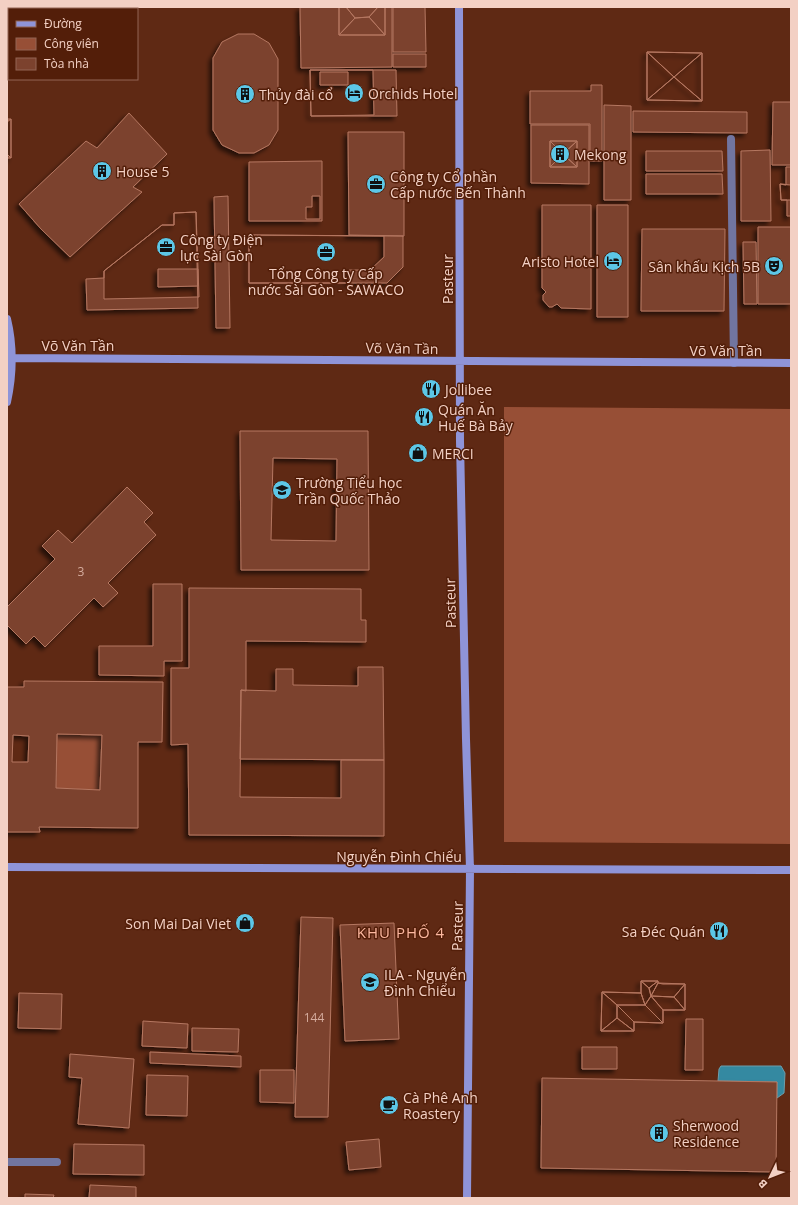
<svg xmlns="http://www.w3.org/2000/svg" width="798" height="1205" viewBox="0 0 798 1205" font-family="'Open Sans',sans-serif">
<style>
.green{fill:#974f36}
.water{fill:#3489a1;stroke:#6d9eac}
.building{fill:#7c422e;stroke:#b57761;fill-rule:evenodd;filter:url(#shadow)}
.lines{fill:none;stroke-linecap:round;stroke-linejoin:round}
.service{stroke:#7175a0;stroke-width:8}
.secondary{stroke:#8f94d8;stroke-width:8}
.labels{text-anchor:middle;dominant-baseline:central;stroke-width:3;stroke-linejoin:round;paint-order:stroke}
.number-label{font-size:12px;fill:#d5ac9e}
.poi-label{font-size:14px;fill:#f3d0c4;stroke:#531e09;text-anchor:start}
.street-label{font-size:14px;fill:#f3d0c4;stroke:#531e09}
.neighbourhood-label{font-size:15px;letter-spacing:1px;fill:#fcb8a0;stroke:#531e09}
</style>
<defs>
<filter id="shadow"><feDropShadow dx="-3.5" dy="3.5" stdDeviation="2" flood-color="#0009"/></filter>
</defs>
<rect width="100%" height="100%" fill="#5f2914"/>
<path class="green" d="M 504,407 L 791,409 L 791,844 L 504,842 Z
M 57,734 L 102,735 L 100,790 L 56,788 Z"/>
<path class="water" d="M 721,1066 L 781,1066 L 785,1073 L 784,1093 L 777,1098 L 777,1082 L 718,1081 L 719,1069 Z"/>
<path class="building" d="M 300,7 L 392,7 L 392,67 L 301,68 Z
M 339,7 L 385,7 L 385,35 L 339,35 Z
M 339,7 L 346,7 L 355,18 L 339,35 Z
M 346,7 L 378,7 L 369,17 L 355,18 Z
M 378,7 L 385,7 L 385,35 L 369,17 Z
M 393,7 L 425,7 L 426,52 L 393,52 Z
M 369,17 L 385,35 L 339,35 L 355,18 Z
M 238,34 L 254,34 L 269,43 L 278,59 L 278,130 L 269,145 L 254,153 L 239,153 L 222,145 L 213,130 L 213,58 L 222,42 Z
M 647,52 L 702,53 L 702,101 L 647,100 Z
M 647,52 L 674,77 L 647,100 Z
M 647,52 L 702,53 L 674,77 Z
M 702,53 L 702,101 L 674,77 Z
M 393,54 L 426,54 L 426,67 L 393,67 Z
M 310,70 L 396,70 L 397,116 L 311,116 Z
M 310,70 L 373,70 L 374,115 L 311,116 Z
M 320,72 L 348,72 L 348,85 L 320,85 Z
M 674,77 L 702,101 L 647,100 Z
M 591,85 L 602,85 L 602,161 L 590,161 L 590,124 L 530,124 L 530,91 L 591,91 Z
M 773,102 L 791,102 L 791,165 L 772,165 Z
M 604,105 L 631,106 L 631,200 L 604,200 Z
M 633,111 L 747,112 L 747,133 L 633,132 Z
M 129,113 L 167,154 L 133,187 L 142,192 L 70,257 L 41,229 L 19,204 L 86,141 L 97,148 Z
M 7,119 L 11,119 L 11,158 L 7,158 Z
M 11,119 L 11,158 L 7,154 L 7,122 Z
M 531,125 L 589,125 L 589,184 L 531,183 Z
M 348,132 L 404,132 L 404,236 L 349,235 Z
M 550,141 L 577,141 L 577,167 L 550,167 Z
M 550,141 L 563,154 L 550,167 Z
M 550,141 L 577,141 L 563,154 Z
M 577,141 L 577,167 L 563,154 Z
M 770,150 L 771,221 L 741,221 L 741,151 Z
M 646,151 L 722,151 L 723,171 L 646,171 Z
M 563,154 L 577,167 L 550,167 Z
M 322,161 L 322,221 L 249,221 L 249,162 Z
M 786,167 L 791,167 L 791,216 L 787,216 L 787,200 L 781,200 L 780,184 L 786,185 Z
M 646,174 L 722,174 L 723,194 L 646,194 Z
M 780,184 L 791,185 L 791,200 L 781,200 Z
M 228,196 L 230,328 L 216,328 L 214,197 Z
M 312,196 L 320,196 L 320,219 L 306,219 L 306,207 L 312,207 Z
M 542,205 L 591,205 L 591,309 L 561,308 L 557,304 L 552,307 L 549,307 L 543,300 L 543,295 L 546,292 L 542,288 Z
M 597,205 L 628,205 L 628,317 L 597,317 Z
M 196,212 L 198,308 L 87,310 L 86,279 L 104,278 L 104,271 L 162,225 L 174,225 L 174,213 Z
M 196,212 L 199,297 L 104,299 L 104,271 L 162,225 L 174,225 L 174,213 Z
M 758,227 L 791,227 L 791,304 L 758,304 Z
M 642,229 L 725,229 L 724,311 L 641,311 Z
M 249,235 L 403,236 L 403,267 L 387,283 L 249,283 Z
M 249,235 L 384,236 L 384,257 L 370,270 L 349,270 L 349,283 L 249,283 Z
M 743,242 L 756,242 L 757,304 L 744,304 Z
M 158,269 L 198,269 L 198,286 L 158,287 Z
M 240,431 L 368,431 L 369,570 L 241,570 ZM 273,458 L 337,459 L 336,541 L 271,540 Z
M 127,487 L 153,513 L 144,522 L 156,535 L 108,583 L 118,593 L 103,607 L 94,598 L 45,647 L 34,636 L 26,644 L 7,625 L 7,607 L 55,559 L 42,546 L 58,530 L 72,543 Z
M 153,584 L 182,584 L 182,661 L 164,661 L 164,676 L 99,675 L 99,646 L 153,646 Z
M 189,588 L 361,589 L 361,620 L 366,620 L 366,642 L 246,641 L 246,691 L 241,690 L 240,797 L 341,798 L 341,760 L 384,760 L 384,836 L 189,835 L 188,744 L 171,745 L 171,668 L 189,668 Z
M 358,667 L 383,667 L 384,760 L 240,759 L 241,690 L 276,691 L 276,669 L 293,669 L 293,685 L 358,686 Z
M 24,681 L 163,682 L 162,742 L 138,742 L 138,828 L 39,827 L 40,832 L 7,832 L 7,687 L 24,687 ZM 57,734 L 102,735 L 100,790 L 56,788 ZM 13,735 L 29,736 L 28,762 L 12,762 Z
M 301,917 L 333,918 L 328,1117 L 295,1117 Z
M 394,923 L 399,1039 L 345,1041 L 340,925 Z
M 641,981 L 658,981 L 658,983 L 685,984 L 685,1010 L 663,1010 L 663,1023 L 634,1022 L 634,1031 L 601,1031 L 602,992 L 641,993 Z
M 641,981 L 658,981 L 649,988 Z
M 641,981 L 649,988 L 651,996 L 645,1005 L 641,993 Z
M 658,981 L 658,983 L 651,996 L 649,988 Z
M 658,983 L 663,984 L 685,984 L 674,997 L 651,996 Z
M 685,984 L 685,1010 L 674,997 Z
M 602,992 L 641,993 L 645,1005 L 617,1005 Z
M 602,992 L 617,1005 L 617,1018 L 601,1031 Z
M 19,993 L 62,994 L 61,1029 L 18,1028 Z
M 651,996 L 674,997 L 685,1010 L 663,1010 Z
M 651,996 L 663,1010 L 663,1023 L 645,1005 Z
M 617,1005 L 645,1005 L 663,1023 L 634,1022 Z
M 617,1005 L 634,1022 L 634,1031 L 617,1018 Z
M 617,1018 L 634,1031 L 601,1031 Z
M 686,1019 L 703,1019 L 703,1070 L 685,1070 Z
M 143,1021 L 188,1024 L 187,1048 L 142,1046 Z
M 192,1028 L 239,1029 L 238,1052 L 192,1051 Z
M 582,1047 L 617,1047 L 617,1069 L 582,1069 Z
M 150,1052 L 241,1056 L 241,1067 L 150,1063 Z
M 70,1054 L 134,1059 L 129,1128 L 78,1124 L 82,1078 L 69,1077 Z
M 260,1070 L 294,1070 L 294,1103 L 260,1102 Z
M 147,1075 L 188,1076 L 187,1116 L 146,1115 Z
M 542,1078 L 777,1082 L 776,1172 L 541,1168 Z
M 379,1139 L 381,1167 L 349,1170 L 346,1142 Z
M 74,1144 L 144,1145 L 144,1175 L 73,1174 Z
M 90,1185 L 136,1187 L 136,1198 L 89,1198 Z
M 25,1194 L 54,1195 L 53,1198 L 25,1198 Z"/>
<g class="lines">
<path class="service" d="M 731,139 L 734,363
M 7,1162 L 57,1162"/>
<path class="secondary" d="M 459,7 L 460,441 L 466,739 L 470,869 L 467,1198
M 7,319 C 14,348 13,374 7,402
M 13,358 L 791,363
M 7,867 L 791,870"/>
</g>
<defs>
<symbol id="hotel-disc" viewBox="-11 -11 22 22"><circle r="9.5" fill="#5cc7e7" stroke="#531e09"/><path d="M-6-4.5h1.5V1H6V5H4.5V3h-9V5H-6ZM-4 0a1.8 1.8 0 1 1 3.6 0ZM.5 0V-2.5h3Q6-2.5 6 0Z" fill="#111"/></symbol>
<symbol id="building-disc" viewBox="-11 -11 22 22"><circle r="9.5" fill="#5cc7e7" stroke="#531e09"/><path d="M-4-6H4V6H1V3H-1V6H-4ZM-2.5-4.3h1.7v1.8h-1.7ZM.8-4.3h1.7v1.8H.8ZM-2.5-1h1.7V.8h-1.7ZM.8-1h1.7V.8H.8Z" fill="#111"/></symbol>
<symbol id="office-disc" viewBox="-11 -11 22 22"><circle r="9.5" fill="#5cc7e7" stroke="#531e09"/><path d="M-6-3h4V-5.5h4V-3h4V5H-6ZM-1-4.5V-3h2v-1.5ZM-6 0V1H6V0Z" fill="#111"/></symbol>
<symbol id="theatre-disc" viewBox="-11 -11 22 22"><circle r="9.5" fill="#5cc7e7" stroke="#531e09"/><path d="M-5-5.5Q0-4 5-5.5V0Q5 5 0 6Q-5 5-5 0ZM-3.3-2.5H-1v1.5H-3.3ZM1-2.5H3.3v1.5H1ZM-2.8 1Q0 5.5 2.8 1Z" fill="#111"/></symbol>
<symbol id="restaurant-disc" viewBox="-11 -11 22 22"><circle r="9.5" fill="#5cc7e7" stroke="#531e09"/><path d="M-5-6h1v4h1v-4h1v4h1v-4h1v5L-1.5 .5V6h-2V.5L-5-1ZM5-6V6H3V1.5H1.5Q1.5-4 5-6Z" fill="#111"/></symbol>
<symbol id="shop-disc" viewBox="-11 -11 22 22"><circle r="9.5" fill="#5cc7e7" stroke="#531e09"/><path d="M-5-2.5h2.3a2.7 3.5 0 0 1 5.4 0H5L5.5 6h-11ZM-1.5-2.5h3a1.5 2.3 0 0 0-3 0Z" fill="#111"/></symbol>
<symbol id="school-disc" viewBox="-11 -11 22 22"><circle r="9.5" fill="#5cc7e7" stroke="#531e09"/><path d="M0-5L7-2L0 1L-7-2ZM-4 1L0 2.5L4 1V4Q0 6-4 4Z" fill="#111"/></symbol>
<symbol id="cafe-disc" viewBox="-11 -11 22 22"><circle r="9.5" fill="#5cc7e7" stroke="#531e09"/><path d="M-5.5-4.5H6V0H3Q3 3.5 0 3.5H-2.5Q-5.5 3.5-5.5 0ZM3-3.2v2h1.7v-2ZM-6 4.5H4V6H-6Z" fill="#111"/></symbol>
</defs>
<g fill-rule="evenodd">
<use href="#hotel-disc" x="343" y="82" width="22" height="22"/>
<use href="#building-disc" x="234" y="83" width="22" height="22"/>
<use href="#building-disc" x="549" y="143" width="22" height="22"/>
<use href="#building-disc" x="91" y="160" width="22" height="22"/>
<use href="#office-disc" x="365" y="173" width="22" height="22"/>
<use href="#office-disc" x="155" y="236" width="22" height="22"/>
<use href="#office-disc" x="315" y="241" width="22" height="22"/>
<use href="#hotel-disc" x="602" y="250" width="22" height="22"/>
<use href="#theatre-disc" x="763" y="255" width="22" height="22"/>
<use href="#restaurant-disc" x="420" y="378" width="22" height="22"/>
<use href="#restaurant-disc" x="413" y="406" width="22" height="22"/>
<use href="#shop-disc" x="407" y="442" width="22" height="22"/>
<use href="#school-disc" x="271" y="479" width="22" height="22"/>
<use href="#shop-disc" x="234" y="912" width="22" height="22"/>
<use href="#restaurant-disc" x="708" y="920" width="22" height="22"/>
<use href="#school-disc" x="359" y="971" width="22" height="22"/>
<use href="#cafe-disc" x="378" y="1094" width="22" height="22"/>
<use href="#building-disc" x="648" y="1122" width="22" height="22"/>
</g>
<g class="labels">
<g class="number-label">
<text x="81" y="571">3</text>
<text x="314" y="1017">144</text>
</g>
<g class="poi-label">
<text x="368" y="93">Orchids Hotel</text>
<text x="259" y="94">Thủy đài cổ</text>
<text x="574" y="154">Mekong</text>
<text x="116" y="171">House 5</text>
<text x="390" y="176">Công ty Cổ phần<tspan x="390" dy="16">Cấp nước Bến Thành</tspan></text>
<text x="180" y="239">Công ty Điện<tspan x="180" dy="16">lực Sài Gòn</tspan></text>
<text x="599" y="261" text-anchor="end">Aristo Hotel</text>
<text x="760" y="266" text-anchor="end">Sân khấu Kịch 5B</text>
<text x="326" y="273" text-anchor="middle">Tổng Công ty Cấp<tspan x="326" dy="16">nước Sài Gòn - SAWACO</tspan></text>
<text x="445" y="389">Jollibee</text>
<text x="438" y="409">Quán Ăn<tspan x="438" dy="16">Huế Bà Bảy</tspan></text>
<text x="432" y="453">MERCI</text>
<text x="296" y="482">Trường Tiểu học<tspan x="296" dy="16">Trần Quốc Thảo</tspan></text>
<text x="231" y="923" text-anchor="end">Son Mai Dai Viet</text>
<text x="705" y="931" text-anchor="end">Sa Đéc Quán</text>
<text x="384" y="974">ILA - Nguyễn<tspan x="384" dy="16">Đình Chiểu</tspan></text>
<text x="403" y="1097">Cà Phê Anh<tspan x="403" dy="16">Roastery</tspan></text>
<text x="673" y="1125">Sherwood<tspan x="673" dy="16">Residence</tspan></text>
</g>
<g class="street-label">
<text transform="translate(447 279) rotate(-90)">Pasteur</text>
<text x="78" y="345">Võ Văn Tần</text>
<text transform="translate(402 348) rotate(1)">Võ Văn Tần</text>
<text x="726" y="350">Võ Văn Tần</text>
<text transform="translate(450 603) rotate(-91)">Pasteur</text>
<text x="399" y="856">Nguyễn Đình Chiểu</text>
<text transform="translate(457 926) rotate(-89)">Pasteur</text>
</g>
<g class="neighbourhood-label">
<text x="401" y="932">KHU PHỐ 4</text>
</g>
</g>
<rect width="798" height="1205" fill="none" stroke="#f3d0c4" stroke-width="16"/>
<rect x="8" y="8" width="130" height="72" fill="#531e09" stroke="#936554"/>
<rect x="16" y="21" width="20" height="6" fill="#8f94d8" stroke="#936554"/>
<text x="44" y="28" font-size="12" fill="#f3d0c4">Đường</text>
<rect x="16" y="38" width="20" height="12" fill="#974f36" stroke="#936554"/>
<text x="44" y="48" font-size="12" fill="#f3d0c4">Công viên</text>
<rect x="16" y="58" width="20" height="12" fill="#7c422e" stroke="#936554"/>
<text x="44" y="68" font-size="12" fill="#f3d0c4">Tòa nhà</text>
<g transform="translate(770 1177) rotate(227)" stroke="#531e09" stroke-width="3" paint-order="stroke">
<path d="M0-3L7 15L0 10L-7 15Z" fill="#f3d0c4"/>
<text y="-6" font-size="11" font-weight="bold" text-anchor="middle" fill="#f3d0c4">B</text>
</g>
</svg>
